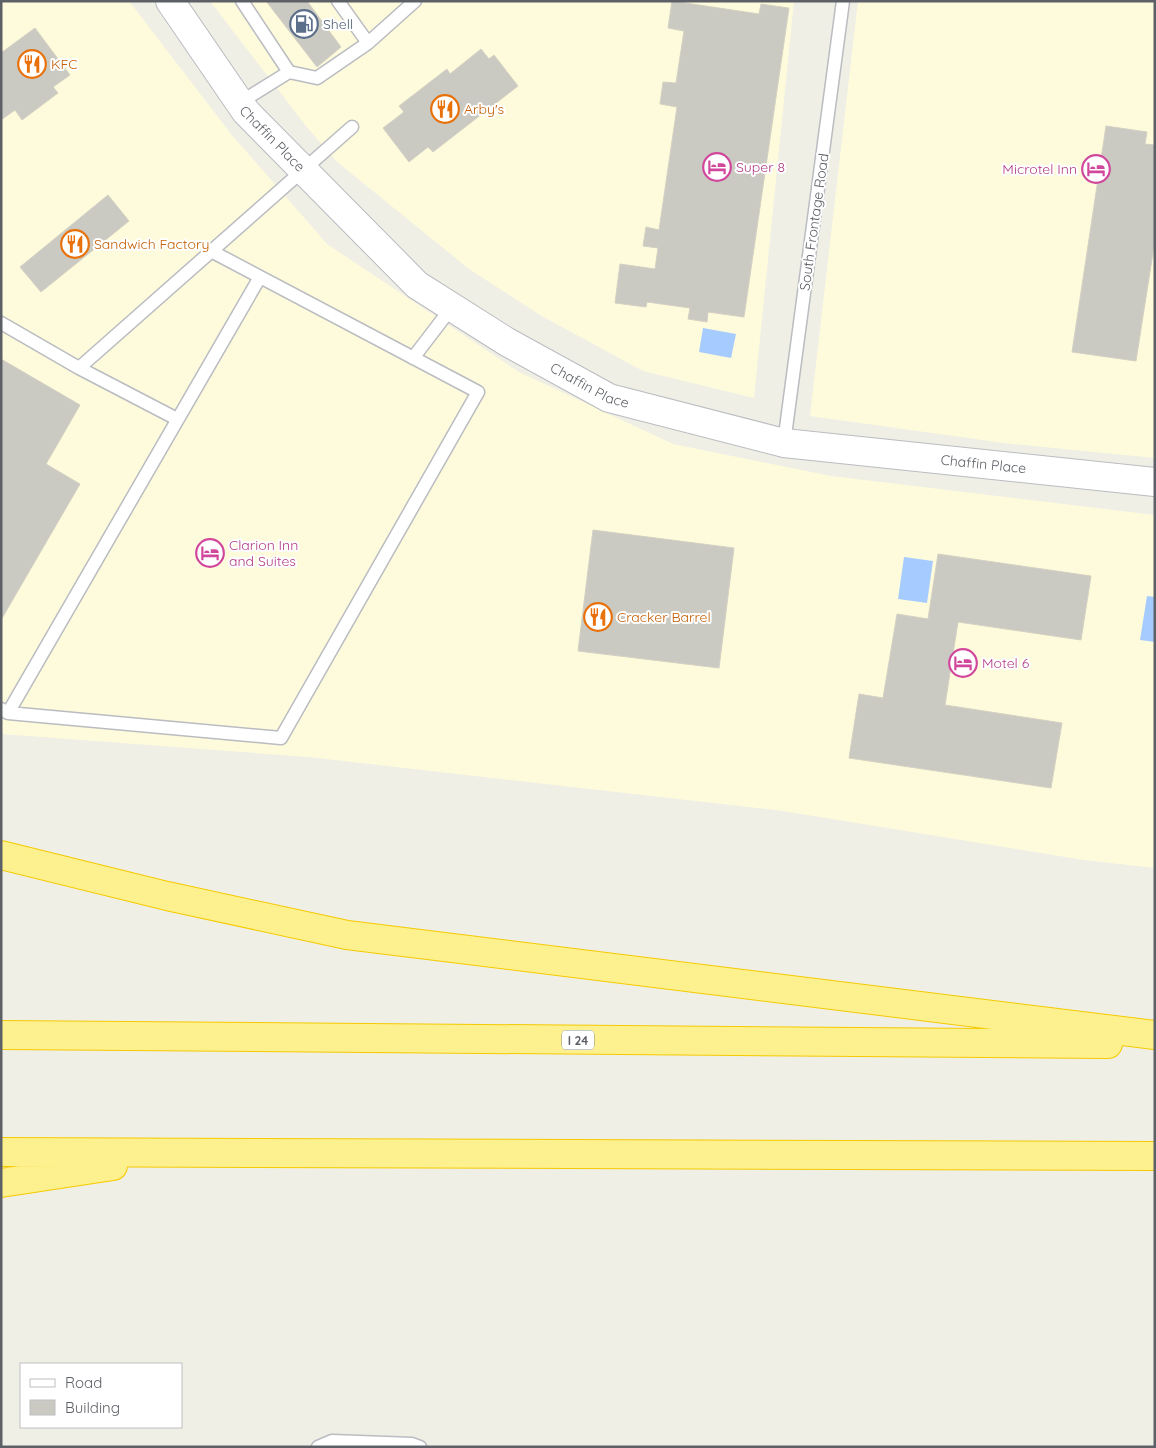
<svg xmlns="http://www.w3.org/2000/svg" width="1156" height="1448" viewBox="0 0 1156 1448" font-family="Quicksand,sans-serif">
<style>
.commercial{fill:#fefbdc}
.water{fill:#a6ccff}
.building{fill:#cac9c2;stroke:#d4d1c3}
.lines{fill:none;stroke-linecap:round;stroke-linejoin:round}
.service-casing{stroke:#babcc1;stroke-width:15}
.tertiary-casing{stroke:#babcc1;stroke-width:30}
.motorway-casing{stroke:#f5ca00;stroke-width:30}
.service{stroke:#fff;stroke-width:12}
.tertiary{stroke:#fff;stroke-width:28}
.motorway{stroke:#fdf08e;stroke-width:28}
.labels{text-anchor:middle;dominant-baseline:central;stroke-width:4;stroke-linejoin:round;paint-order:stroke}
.shield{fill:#fff;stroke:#8e9094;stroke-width:1}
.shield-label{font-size:12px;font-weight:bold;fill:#5d6066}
.service-label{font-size:14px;fill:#4e5e75;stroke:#fff;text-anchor:start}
.food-label{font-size:14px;fill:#c56008;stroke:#fff;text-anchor:start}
.street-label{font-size:14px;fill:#5d6066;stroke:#fff}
.hotel-label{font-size:14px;fill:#b23c85;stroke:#fff;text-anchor:start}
</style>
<rect width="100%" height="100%" fill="#efefe5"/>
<path class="commercial" d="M 1,1 L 129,1 L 231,134 L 327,244 L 519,372 L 673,444 L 831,476 L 1155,515 L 1155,868 L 1084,860 L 783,811 L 308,757 L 1,734 Z
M 210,1 L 794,1 L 754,398 L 643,371 L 540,315 L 469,269 L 336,161 L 306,126 Z
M 858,1 L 1155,1 L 1155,458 L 1004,443 L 810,416 Z"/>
<path class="water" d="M 703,328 L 736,334 L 731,358 L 699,352 Z
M 904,557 L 933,561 L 927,603 L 898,599 Z
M 1147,596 L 1155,597 L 1155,642 L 1140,640 Z"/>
<path class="building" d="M 266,1 L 307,1 L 341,47 L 317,67 Z
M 672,1 L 759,14 L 761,4 L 789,8 L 744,317 L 708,312 L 707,322 L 688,319 L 690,308 L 647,302 L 646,307 L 615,303 L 620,264 L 655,269 L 658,248 L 643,246 L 646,227 L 659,230 L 677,107 L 660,104 L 663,82 L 676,83 L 684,31 L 668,28 Z
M 35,28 L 70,75 L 53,87 L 58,93 L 22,120 L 15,110 L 1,120 L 1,53 Z
M 481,49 L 489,59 L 494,55 L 518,86 L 433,152 L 428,147 L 409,162 L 383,128 L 404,112 L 399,106 L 447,69 L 450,74 Z
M 1106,126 L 1147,132 L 1145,144 L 1155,145 L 1155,240 L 1136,361 L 1072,352 Z
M 108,195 L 129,221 L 41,292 L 20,267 Z
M 1,359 L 80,405 L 46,464 L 80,484 L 1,620 Z
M 593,530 L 734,548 L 719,668 L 578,651 Z
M 938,554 L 1091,576 L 1081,640 L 958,622 L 945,705 L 1062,723 L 1051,788 L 849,758 L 859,694 L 883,698 L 897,614 L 928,619 Z"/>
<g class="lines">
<defs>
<path id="service" d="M 242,1 L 289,72 L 317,78 L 368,43 L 415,1
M 338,1 L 368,43
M 239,103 L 289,72
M 1,323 L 79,368 L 352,127
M 413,358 L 452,307
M 79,368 L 177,419
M 784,443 L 843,1
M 1,709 L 8,713 L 260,277
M 8,713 L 281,738 L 478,392 L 211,251
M 318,1447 L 332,1441 L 412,1444 L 420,1447"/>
<g id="tertiary">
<path id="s1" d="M 170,1 L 246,112 L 417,285 L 507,342 L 609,398 L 784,443 L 1155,482"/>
</g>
<path id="motorway" d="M 1,855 L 167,896 L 347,935 L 1155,1035
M 1,1035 L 1108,1044
M 1,1152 L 1155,1156
M 1,1183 L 113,1166"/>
</defs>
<use href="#service" class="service-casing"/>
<use href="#tertiary" class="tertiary-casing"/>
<use href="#motorway" class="motorway-casing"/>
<use href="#service" class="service"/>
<use href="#tertiary" class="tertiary"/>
<use href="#motorway" class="motorway"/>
</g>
<defs>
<symbol id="fuel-ring" viewBox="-11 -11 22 22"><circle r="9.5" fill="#fff" stroke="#5c6f8a" stroke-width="1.5"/><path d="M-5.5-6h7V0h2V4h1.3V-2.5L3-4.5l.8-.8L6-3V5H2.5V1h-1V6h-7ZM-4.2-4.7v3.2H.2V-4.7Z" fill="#5c6f8a"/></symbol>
<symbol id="restaurant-ring" viewBox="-11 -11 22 22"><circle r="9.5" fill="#fff" stroke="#e8710a" stroke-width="1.5"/><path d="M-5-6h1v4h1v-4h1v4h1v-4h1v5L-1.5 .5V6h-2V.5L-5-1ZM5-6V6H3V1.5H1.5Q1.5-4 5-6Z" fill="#e8710a"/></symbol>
<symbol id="hotel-ring" viewBox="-11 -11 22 22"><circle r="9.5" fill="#fff" stroke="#d1479c" stroke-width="1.5"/><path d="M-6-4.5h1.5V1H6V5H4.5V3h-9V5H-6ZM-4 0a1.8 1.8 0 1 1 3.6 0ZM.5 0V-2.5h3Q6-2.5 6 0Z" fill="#d1479c"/></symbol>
</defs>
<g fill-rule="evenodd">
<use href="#fuel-ring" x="288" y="8" width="32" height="32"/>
<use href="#restaurant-ring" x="16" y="48" width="32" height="32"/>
<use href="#restaurant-ring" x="429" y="93" width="32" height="32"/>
<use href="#hotel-ring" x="701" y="151" width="32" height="32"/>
<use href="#hotel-ring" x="1080" y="153" width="32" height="32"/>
<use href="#restaurant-ring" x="59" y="228" width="32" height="32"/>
<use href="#hotel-ring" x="194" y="537" width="32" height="32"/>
<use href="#restaurant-ring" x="582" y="601" width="32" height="32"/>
<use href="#hotel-ring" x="947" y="647" width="32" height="32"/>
</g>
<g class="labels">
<rect class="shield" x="562" y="1030.5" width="32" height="19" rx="4"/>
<g class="shield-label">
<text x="578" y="1040">I 24</text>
</g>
<g class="service-label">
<text x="323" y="24">Shell</text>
</g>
<g class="food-label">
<text x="51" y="64">KFC</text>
<text x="464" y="109">Arby's</text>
<text x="94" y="244">Sandwich Factory</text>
<text x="617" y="617">Cracker Barrel</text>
</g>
<g class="street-label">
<text stroke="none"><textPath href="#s1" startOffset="172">Chaffin Place</textPath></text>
<text transform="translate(814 222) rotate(-82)">South Frontage Road</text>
<text stroke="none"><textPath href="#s1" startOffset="578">Chaffin Place</textPath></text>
<text stroke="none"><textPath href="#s1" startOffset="982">Chaffin Place</textPath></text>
</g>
<g class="hotel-label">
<text x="736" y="167">Super 8</text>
<text x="1077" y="169" text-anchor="end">Microtel Inn</text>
<text x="229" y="545">Clarion Inn<tspan x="229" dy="16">and Suites</tspan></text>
<text x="982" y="663">Motel 6</text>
</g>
</g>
<rect width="1156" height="1448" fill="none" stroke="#5d6066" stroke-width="5"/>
<rect x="20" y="1363" width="162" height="65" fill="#ffffff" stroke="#bebfc2"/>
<rect x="30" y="1379" width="25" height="8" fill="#ffffff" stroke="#bebfc2"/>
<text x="65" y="1388" font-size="15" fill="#5d6066">Road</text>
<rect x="30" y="1400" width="25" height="15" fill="#cac9c2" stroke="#bebfc2"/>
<text x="65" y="1413" font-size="15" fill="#5d6066">Building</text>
</svg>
